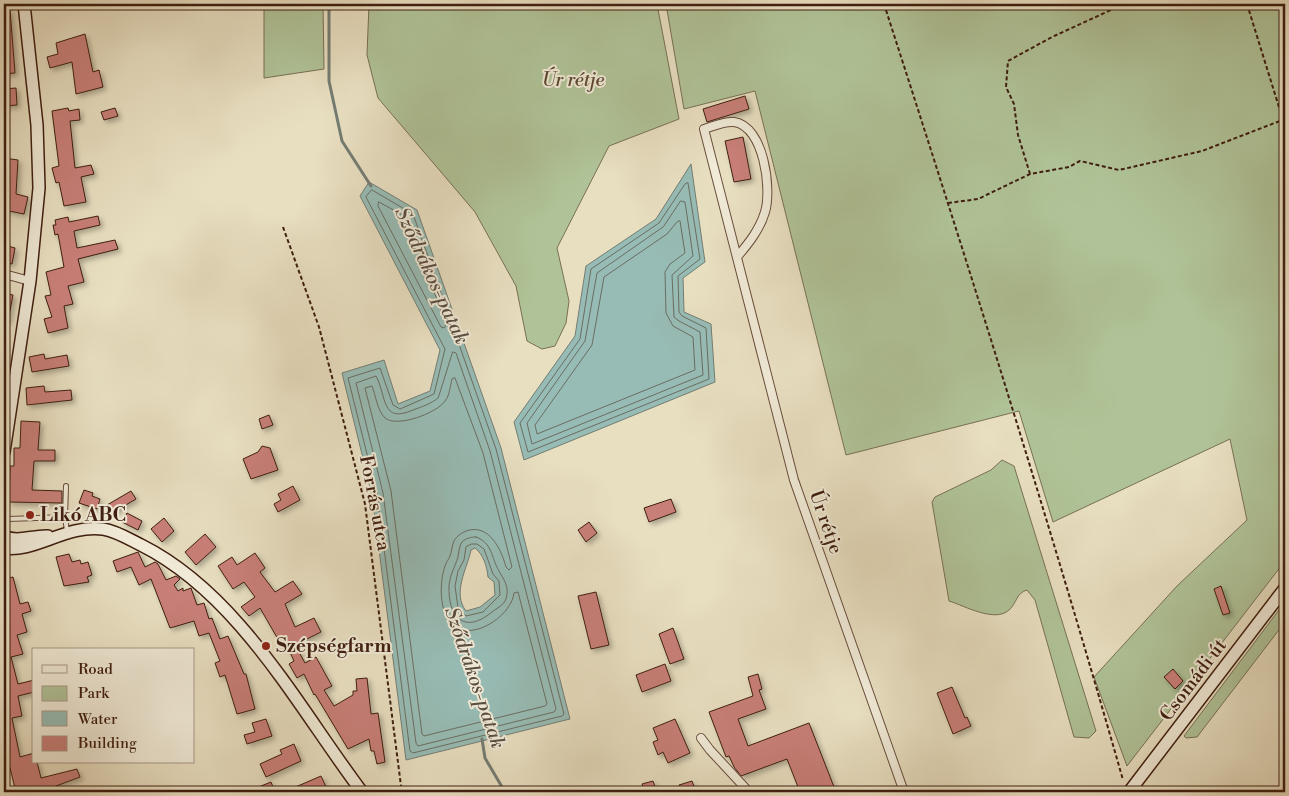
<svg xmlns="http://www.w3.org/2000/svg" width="1289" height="796" viewBox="0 0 1289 796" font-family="'Libre Bodoni',serif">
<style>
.green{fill:#b0c398;stroke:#787054}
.water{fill:#97bcb5;stroke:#747d73;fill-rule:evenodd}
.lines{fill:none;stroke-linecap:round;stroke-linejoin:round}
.shore{stroke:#6b6d62;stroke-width:1}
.stream{stroke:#747d73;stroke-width:3}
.building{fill:#c87f78;stroke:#3f1e10;filter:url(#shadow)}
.lane-casing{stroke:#694e3c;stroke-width:6}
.street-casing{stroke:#694e3c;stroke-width:10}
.secondary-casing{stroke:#3f1e10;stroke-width:14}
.path{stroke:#3f1e10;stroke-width:2;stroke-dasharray:4 2.5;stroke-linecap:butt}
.lane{stroke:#f0ead7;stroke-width:4}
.street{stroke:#f0ead7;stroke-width:8}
.secondary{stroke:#f0ead7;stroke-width:11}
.poi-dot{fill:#8f2418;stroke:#f0ead7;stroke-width:2}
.labels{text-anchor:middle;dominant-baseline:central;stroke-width:4;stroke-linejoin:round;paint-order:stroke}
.park-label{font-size:19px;font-style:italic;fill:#5b4732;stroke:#f0ead7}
.street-label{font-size:19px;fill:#3f1e10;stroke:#f0ead7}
.poi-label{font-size:19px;font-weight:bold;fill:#3f1e10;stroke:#f0ead7;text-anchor:start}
.water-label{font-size:20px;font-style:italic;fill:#594d42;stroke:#f0ead7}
</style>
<defs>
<filter id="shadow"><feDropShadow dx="3" dy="3" stdDeviation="2.5" flood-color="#0004"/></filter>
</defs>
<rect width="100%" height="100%" fill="#e8dfc1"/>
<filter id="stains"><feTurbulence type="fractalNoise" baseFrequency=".004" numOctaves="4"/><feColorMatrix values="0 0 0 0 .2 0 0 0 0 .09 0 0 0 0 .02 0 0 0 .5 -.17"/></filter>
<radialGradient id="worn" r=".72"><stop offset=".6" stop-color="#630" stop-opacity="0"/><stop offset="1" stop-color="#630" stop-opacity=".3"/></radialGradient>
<path class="green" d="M 264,4 L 323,4 L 324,69 L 264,78 Z
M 369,4 L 657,4 L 679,119 L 609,146 L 557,248 L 569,301 L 566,323 L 555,346 L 542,349 L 527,341 L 516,286 L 475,212 L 378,98 L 367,55 Z
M 666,4 L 1285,4 L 1285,561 L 1127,766 L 1094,677 L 1177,586 L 1247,520 L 1230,439 L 1053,522 L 1019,411 L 846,455 L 755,91 L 684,109 Z
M 1002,460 L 1014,466 L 1096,731 L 1089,738 L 1074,737 L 1035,600 L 1027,590 C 1016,593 1017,603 1009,610 C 995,623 965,606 949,601 L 932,502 L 935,497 L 991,470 Z
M 1285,602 L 1285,622 L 1197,737 L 1186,738 L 1184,736 Z"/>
<path class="water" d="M 691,164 L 705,262 L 683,278 L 684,312 L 711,324 L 715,382 L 524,460 L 514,422 L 575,336 L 586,266 L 656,219 Z
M 369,182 L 417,210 L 501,448 L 570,719 L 406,760 L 372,495 L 342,373 L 384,360 L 398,404 L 430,391 L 440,350 L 360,196 ZM 475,548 C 483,554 487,566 488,577 L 494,582 L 495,595 L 480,607 L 466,611 C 452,593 467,569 471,550 Z"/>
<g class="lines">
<path class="shore" d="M 688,183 L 700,259 L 678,276 L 679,312 L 682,316 L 706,328 L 709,379 L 528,452 L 520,423 L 580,339 L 591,269 L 659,223 L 685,184 Z
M 372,190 L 413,214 L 496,449 L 564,714 L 562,716 L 413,753 L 410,751 L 377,494 L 348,378 L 380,368 L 393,405 L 400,409 L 434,394 L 445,349 L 366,197 Z
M 681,201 L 685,202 L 693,256 L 672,275 L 674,317 L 679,321 L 700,332 L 703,375 L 532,444 L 527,423 L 585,341 L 597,273 L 663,227 Z
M 379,202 L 408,218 L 446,325 L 444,328 L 441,327 L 378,206 Z
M 680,221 L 685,253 L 670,264 L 665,272 L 666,313 L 673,326 L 693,337 L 695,370 L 537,434 L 535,425 L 592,345 L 604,277 L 667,234 L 677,222 Z
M 453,352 L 456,353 L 490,451 L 556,709 L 554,712 L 418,746 L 416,743 L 383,493 L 356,383 L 376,376 C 387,397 381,424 413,410 C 421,407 431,404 438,398 Z
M 455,378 L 483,453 L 512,567 L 509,570 L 506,567 C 501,549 489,523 466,531 C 461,533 457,536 454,541 C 452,545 452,551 450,556 C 449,559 446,562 445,566 C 439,583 438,620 459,629 C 480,637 512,613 514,593 L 518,592 L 547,704 L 545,706 L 424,736 L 422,734 L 391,491 L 365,388 L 372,386 C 376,396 377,410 385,418 C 397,428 437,413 445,401 C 450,395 450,386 452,379 Z
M 476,537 C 493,543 491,558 499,571 C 503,579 510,586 506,599 C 504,605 497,608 492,612 C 464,635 448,617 449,586 C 450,574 455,567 458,557 C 459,552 459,546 462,542 C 466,538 471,537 476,537 Z
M 472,544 L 477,544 L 484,549 L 493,574 L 499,581 L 500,595 L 483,612 L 466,616 L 458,608 L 455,586 L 458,571 L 464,560 L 466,547 Z"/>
<path class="stream" d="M 329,4 L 329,81 L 342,141 L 371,186
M 482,739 L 485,758 L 505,792"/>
</g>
<path class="building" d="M 4,10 L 10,10 L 15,73 L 4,74 Z
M 85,34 L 93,72 L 99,70 L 103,87 L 76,94 L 72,62 L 50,68 L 47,57 L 58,54 L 56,43 Z
M 16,88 L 17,105 L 4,106 L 4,89 Z
M 745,96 L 749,109 L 707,122 L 703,109 Z
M 68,108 L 69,111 L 79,109 L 80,120 L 70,121 L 75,168 L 91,165 L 94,174 L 81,177 L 86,202 L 64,206 L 59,182 L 56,183 L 52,168 L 59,166 L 52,111 Z
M 115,108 L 118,116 L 104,120 L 101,112 Z
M 743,137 L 751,179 L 734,182 L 725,141 Z
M 4,158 L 18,160 L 16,194 L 28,197 L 24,214 L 4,210 Z
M 98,216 L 100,225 L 74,231 L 77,248 L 115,240 L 118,249 L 78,259 L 84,282 L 68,286 L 73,304 L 64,306 L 68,328 L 48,333 L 44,319 L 52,317 L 45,296 L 51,295 L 46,272 L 64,267 L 58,234 L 55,235 L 53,225 L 56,225 L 55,220 L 68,217 L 69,222 Z
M 4,245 L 15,248 L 12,264 L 4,262 Z
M 4,293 L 13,295 L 8,321 L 4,321 Z
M 44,354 L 45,359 L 67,355 L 69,366 L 32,372 L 29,357 Z
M 44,386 L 45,392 L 71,390 L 72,400 L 27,405 L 26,388 Z
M 269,415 L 273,425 L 262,429 L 259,419 Z
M 21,421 L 40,422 L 38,450 L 55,450 L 55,461 L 34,461 L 32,490 L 62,491 L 62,503 L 9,502 L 10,466 L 14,466 L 14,448 L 20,448 Z
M 262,446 L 270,448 L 278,470 L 251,479 L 243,459 L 258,452 Z
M 293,486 L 300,500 L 278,512 L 274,504 L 281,500 L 278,494 Z
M 84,490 L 93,493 L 92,496 L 100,499 L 97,509 L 79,503 Z
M 131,491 L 136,499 L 112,513 L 107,505 Z
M 671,499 L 676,512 L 649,522 L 644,508 Z
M 127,513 L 142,521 L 138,530 L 122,522 Z
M 164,518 L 174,531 L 162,542 L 151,529 Z
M 589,522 L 597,533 L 586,542 L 578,530 Z
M 205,534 L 216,547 L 196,565 L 185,552 Z
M 138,552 L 145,567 L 155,562 L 158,564 L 166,580 L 176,576 L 180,579 L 174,585 L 178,591 L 183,588 L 183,591 L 191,588 L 197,605 L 204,603 L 209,619 L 212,618 L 220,639 L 228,636 L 244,674 L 246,674 L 255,709 L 237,714 L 225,675 L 220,677 L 215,663 L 220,661 L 209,633 L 199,636 L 194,621 L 170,628 L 151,579 L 139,585 L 131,567 L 117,572 L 113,561 Z
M 255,553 L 265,568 L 260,572 L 275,592 L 293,581 L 302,594 L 285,604 L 295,627 L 314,618 L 321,632 L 295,645 L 305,663 L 316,657 L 332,686 L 324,690 L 334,706 L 353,695 L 353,691 L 357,691 L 356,679 L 367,678 L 371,714 L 378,713 L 385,762 L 377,764 L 374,751 L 371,751 L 369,739 L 348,749 L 315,694 L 314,695 L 304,674 L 297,678 L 289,664 L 294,661 L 287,646 L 283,648 L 260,608 L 249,616 L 241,607 L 255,597 L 244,582 L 233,589 L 218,566 L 232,557 L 237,565 Z
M 69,554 L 72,562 L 80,560 L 81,564 L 88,562 L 92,575 L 87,577 L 89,582 L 64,586 L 56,557 Z
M 13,577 L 20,604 L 28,602 L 31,611 L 22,614 L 27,632 L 17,635 L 23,654 L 11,657 L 18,684 L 34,680 L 34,692 L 18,696 L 22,716 L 12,718 L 20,757 L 34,753 L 34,762 L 37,762 L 41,778 L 77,769 L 80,777 L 40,792 L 16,792 L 4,744 L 4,579 Z
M 1221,586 L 1230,613 L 1223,615 L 1214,589 Z
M 596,592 L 609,645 L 591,649 L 578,596 Z
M 673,628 L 684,659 L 670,664 L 659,634 Z
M 665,664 L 671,681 L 642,692 L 636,675 Z
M 1173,669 L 1183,681 L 1175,689 L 1164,677 Z
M 758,674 L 762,689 L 759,690 L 766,709 L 738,719 L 748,746 L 809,723 L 836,792 L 800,792 L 787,759 L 741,776 L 734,767 L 729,756 L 726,757 L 709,712 L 753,696 L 748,677 Z
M 952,687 L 965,718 L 967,717 L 971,726 L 953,734 L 937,693 Z
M 266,719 L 272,736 L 247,744 L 244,735 L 255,732 L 252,723 Z
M 675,719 L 690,753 L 668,763 L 663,752 L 658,755 L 653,742 L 658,740 L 653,728 Z
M 294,744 L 301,761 L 266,777 L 260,764 L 282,754 L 280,750 Z
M 321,776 L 326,787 L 313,792 L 284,792 Z
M 653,781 L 657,792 L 645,792 L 642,784 Z
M 692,781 L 696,792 L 681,792 L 679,785 Z
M 271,782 L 275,792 L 246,792 Z"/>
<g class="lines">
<defs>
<path id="lane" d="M 66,486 L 65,517 L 67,531
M 8,519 L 65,517"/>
<path id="street" d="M 737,257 C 749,243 760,229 765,212 C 772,189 764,126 734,122 C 724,121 714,126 704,129 L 794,480 L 904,792
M 4,274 L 30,281
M 701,738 L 710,750 L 749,792"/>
<path id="secondary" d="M 4,452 L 30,281 L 39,188 L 37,125 L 24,4
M 4,536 C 17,543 33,535 48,536
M 4,548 C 34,553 67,524 103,529 C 116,531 129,539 141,545 C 239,594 298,707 362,792
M 1129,792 L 1285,588"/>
</defs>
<use href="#lane" class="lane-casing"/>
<use href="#street" class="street-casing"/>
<use href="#secondary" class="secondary-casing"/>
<path class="path" d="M 884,4 C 967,261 1049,520 1123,780
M 1247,4 L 1283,120
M 1030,174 L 1018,135 L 1014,104 L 1006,87 L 1008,61 L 1052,37 L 1124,4
M 948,203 L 978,199 L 1030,174 L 1069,167 L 1080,161 L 1119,170 L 1202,151 L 1285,119
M 283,227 L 319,327 L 365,504 L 401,786 L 399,792
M 4,777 L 7,792"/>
<use href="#lane" class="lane"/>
<use href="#street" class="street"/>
<use href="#secondary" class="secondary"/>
</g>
<g class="poi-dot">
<circle cx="30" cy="515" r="5"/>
<circle cx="266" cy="646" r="5"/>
</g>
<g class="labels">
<g class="park-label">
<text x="573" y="80">Úr rétje</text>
</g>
<g class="street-label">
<text transform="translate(375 503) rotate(79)">Forrás utca</text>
<text transform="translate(826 522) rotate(71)">Úr rétje</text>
<text transform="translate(1193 680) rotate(-53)">Csomádi út</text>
</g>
<g class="poi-label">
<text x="40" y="515">Likó ABC</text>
<text x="276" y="646">Szépségfarm</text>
</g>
<g class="water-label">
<text transform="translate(431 276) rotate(65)">Sződrákos-patak</text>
<text transform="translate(474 678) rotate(71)">Sződrákos-patak</text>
</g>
</g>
<rect width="1289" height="796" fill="none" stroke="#e8dfc1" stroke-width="20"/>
<rect x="5" y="5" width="1279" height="786" fill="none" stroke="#3f1e10" stroke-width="2.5"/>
<rect x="10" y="10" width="1269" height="776" fill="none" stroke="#3f1e10"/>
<rect x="32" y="648" width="162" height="115" fill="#f0ead7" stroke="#a99887"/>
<rect x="42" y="665" width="25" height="8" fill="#f0ead7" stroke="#a99887"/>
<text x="78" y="674" font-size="15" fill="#3f1e10">Road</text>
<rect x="42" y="686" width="25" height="15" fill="#b0c398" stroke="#a99887"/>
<text x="78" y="698" font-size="15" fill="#3f1e10">Park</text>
<rect x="42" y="711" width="25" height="15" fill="#97bcb5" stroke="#a99887"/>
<text x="78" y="724" font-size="15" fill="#3f1e10">Water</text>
<rect x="42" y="736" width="25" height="15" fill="#c87f78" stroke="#a99887"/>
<text x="78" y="748" font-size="15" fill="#3f1e10">Building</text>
<rect width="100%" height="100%" filter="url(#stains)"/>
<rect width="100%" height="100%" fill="url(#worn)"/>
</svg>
